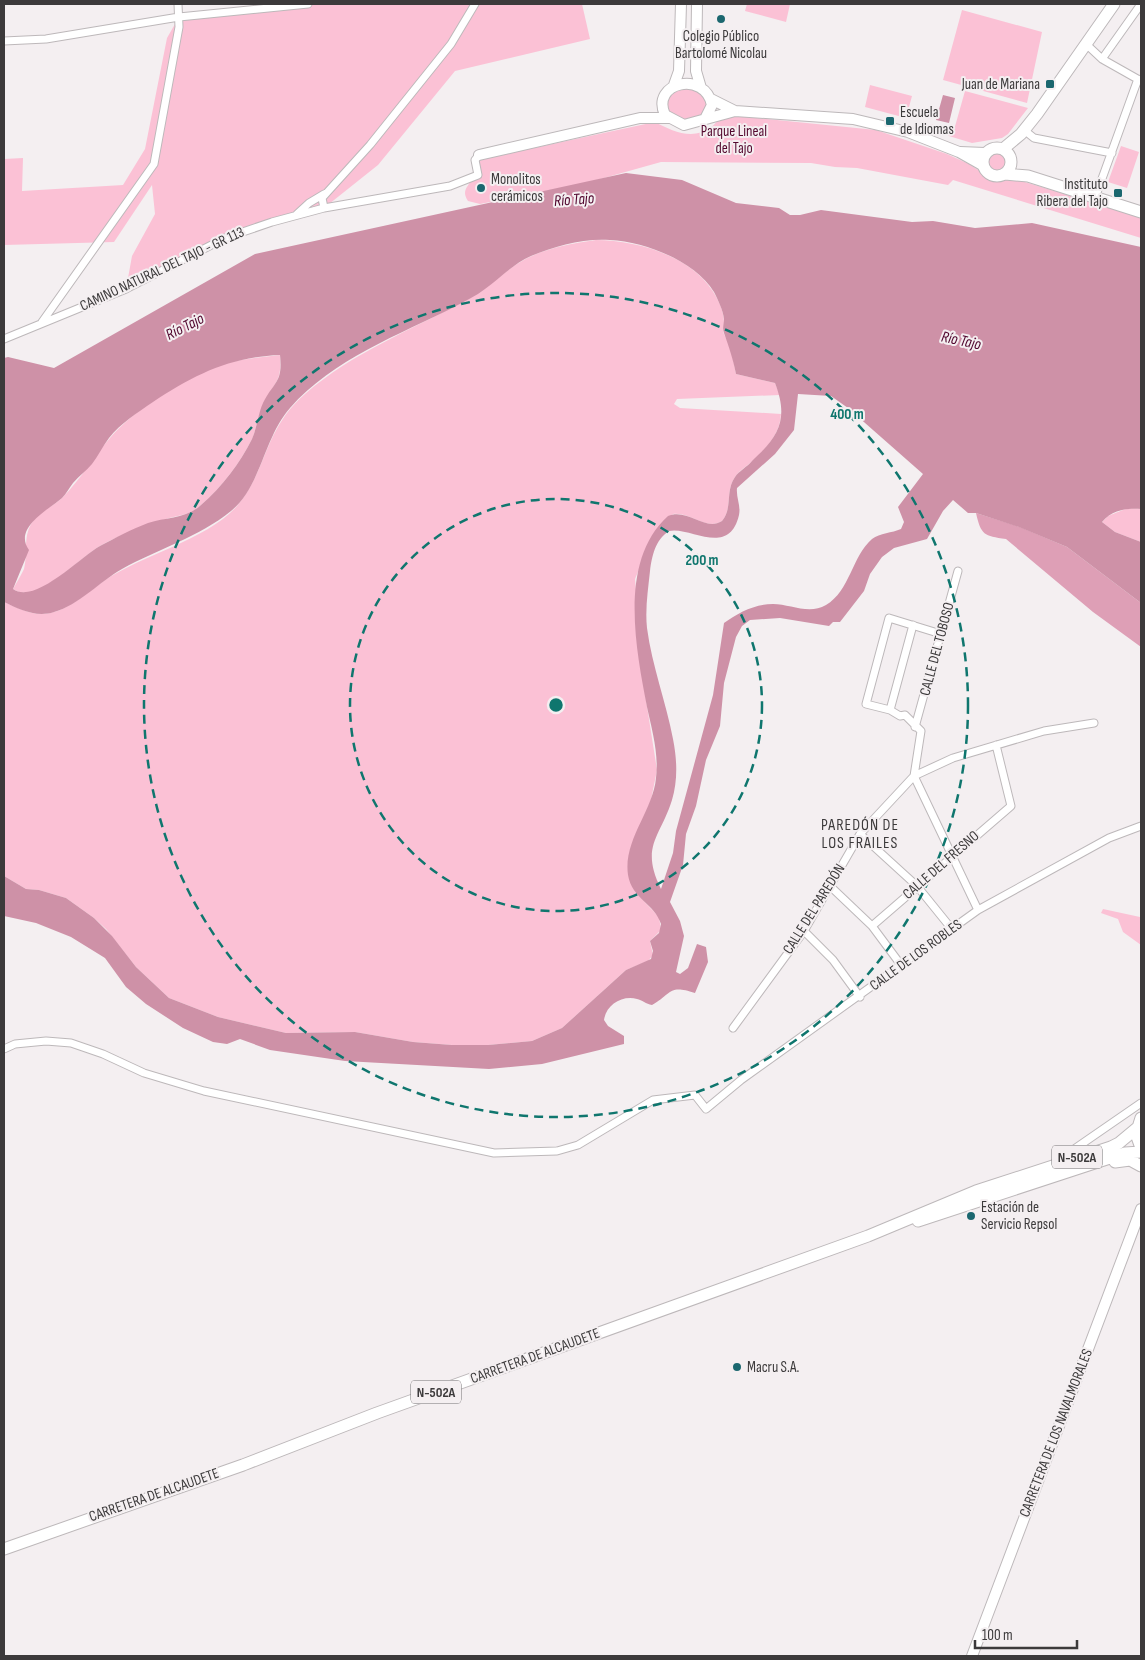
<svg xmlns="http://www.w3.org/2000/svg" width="1145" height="1660" viewBox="0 0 1145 1660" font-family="'Sofia Sans Condensed',sans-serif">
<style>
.green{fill:#fbc1d5}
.forest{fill:#de9fb6}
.water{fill:#ce91a7;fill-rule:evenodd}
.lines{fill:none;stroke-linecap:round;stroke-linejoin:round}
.street-casing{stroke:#bdb8ba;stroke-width:9}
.secondary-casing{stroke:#bdb8ba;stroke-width:12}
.primary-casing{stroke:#bdb8ba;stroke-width:13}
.street{stroke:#fff;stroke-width:7}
.secondary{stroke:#fff;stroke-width:10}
.primary{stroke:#fff;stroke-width:11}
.ring{fill:none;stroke:#0f766e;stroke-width:2.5;stroke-dasharray:9 6}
.poi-dot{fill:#1b676f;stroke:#f4eff1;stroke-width:2}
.labels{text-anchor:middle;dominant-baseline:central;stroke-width:4;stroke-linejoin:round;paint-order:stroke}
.shield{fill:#f4eff1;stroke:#737072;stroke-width:1}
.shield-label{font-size:14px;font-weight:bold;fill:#3c3a3b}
.poi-label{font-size:15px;fill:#3c3a3b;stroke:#f4eff1;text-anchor:start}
.park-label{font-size:15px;fill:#54092f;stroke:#f4eff1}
.street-label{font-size:15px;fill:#3c3a3b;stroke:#f4eff1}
.water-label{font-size:16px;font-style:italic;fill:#4f042c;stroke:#f4eff1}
.neighbourhood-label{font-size:16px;letter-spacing:1px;fill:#3c3a3b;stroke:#f4eff1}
.centre{fill:#0f766e;stroke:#f4eff1;stroke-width:2.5}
.ring-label{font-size:15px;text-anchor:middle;font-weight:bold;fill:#0f766e;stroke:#f4eff1;stroke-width:4;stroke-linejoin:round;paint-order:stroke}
</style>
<rect width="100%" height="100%" fill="#f4eff1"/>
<path class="green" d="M 310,4 L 582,4 L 590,39 L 455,71 L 378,165 L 324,208 L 225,238 L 126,289 L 132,256 L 155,214 L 152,185 L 114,242 L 4,245 L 4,159 L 23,158 L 22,191 L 123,185 L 145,149 L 167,38 L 179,17 Z
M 747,4 L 790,4 L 786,22 L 745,11 Z
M 962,10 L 1042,32 L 1027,103 L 943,80 Z
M 870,85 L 912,96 L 906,118 L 865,107 Z
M 688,88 L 696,90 L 708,100 L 706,115 L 687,121 L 669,115 L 665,100 L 678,90 Z
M 965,91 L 1028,108 L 1008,134 L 1002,138 L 972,143 L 929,130 L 930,124 L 954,130 Z
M 726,115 L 876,130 L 947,154 L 969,164 L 992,179 L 1018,180 L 1141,217 L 1141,238 L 953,180 L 948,185 L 857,168 L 835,167 L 811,163 L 661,162 L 586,183 L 480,204 L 468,201 C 461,190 468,188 472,178 C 474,174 473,167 473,161 L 655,122 C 672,131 693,141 711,127 C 717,123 719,117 726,115 Z
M 1121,146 L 1139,152 L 1127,188 L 1108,182 Z
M986 163a10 10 0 1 1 20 0a10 10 0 1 1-20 0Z
M 596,240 C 635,240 689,255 712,290 C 718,299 724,311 724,322 C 724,325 723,327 723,330 C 723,334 727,339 729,344 C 732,353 734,363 736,374 L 775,383 L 780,395 L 677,399 L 674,404 L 680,408 L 781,414 C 780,435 765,450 749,464 C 744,468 738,472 735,477 C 725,491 733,508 722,521 C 706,531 691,512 673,514 L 652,538 L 635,579 L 646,700 L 657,770 L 651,800 L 630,850 L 628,874 L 636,893 L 659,917 L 661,930 L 650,941 L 653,955 L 648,961 L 626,970 L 562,1028 L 532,1041 L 488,1045 L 452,1045 L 413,1042 L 355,1032 L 286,1033 L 218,1017 L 169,998 L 136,967 L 106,929 L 94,918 L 66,898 L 39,890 L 26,889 L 4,876 L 4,602 C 19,608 33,617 50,613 C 70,609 89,591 105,580 C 143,555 208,539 237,506 C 267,471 264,429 305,394 C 353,352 412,330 468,299 C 486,290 500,275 517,264 C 540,249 569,244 596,240 Z
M 280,355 C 282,382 275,381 264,403 C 258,414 257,428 252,439 C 240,463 222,487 201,505 C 190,516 177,515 163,520 C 143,527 119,535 100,546 C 80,557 36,606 13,589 C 17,582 21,575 24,569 C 28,554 23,538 31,524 C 38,511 53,507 63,497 C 81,479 93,457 110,438 C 131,412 191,372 224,364 C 242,359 261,357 280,355 Z
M 1128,508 L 1141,509 L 1141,542 L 1115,532 L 1102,522 L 1108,516 Z
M 1103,909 L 1140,917 L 1141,945 L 1123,932 L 1118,919 L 1101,913 Z"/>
<path class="forest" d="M 976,513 L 1020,527 L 1067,547 L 1141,603 L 1141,647 L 1093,612 L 1006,539 C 984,536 981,535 976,513 Z"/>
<path class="water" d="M 943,95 L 955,98 L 949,123 L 936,120 Z
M 626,173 L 682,180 L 736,203 L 779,208 L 790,215 L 800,215 L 821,210 L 912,222 L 933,221 L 975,228 L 1032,223 L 1141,247 L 1141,509 C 1126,508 1112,510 1102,522 L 1115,532 L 1141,542 L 1141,603 L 1067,547 L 1019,527 L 976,513 L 968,513 L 953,500 L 943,511 L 927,539 L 894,548 L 882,557 L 870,574 L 864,591 L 840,622 L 833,622 L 829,626 L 780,618 L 750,620 L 742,626 L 736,637 L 724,683 L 720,726 L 706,760 L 696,806 L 686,834 L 683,865 L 670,902 L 680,921 L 684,936 L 676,972 L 680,974 L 688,968 L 697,944 L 706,947 L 708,962 L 695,993 C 668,984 672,994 652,1005 C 646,1004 642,1000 637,999 C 622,995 606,1005 604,1020 L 608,1026 L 624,1036 L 624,1044 L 542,1064 L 489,1069 L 345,1061 L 270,1050 L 240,1039 L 227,1044 L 213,1042 L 183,1028 L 146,1004 L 126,987 L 105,958 L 71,937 L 36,923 L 4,916 L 4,876 L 26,889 L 39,890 L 66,898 L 94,918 L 112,936 L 136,967 L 169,998 L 218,1017 L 286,1033 L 355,1032 L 413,1042 L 452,1045 L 488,1045 L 532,1041 L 562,1028 L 626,970 L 651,959 L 653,951 L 650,941 L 659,933 L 661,924 C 655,904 632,899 628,875 C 623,840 653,811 656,778 C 659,754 652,730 647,707 C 636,649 618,561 668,516 C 688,508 705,532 722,521 C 733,508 725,491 735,477 C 739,471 747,467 752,461 C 779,436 789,419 775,383 L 736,374 C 733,359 729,347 724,333 C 722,328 724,324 724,319 C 723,310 718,300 714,292 C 695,261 646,242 610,240 C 584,238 555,246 531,256 C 513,264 500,278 485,289 C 476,296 465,301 456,306 C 399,335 333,359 290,408 C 264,437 261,487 231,511 C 199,537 158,549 122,569 C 99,582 79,605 54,612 C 36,618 19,609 4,602 L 4,358 L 8,357 L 54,368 L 255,254 ZM 280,355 C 283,383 274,381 263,403 C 258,414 257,428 252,439 C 240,463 222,487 201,505 C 186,519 166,517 148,523 C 132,529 115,538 100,546 C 80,557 35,605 13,589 L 29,550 C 13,528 48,510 62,498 C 66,494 69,488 73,483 C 79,476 86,471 92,464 C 98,456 103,446 109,438 C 121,423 137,413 153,402 C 194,375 229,357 280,355 ZM 798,394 L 831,396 L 848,408 L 923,474 L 898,507 L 904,522 L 901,529 C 892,533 880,533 872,539 C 852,556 850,591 826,605 C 809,615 790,604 773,604 C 754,604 738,613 724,623 L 713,695 L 676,831 L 673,853 L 661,889 C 640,846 660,838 672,800 C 678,780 677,759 673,739 C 666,702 652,666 647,628 C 645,609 648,590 650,571 C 652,556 655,540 669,531 C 690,526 729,558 739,515 C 741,505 736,498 737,488 L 775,454 L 794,430 Z"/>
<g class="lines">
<defs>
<path id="street" d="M 4,41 L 46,39 L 179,17 L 308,4
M 1086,44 L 1102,59 L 1141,81
M 1102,59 L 1141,4
M 1024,130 L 1034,138 L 1112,153
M 1095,198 L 1138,79
M 324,208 L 322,198 L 370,145 L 451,44 L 475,4
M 297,214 L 309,203 L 324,194
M 42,322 L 154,164 L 179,27 L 178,4
M 4,339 L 126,289 L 225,238 L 272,222 L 324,208 L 450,186 L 478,175 L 475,160 L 479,155
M 890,710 L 913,625
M 915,727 L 958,571
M 914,776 L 921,731 L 905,715 L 900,716 L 890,710 L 866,704 L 889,618 L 941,634
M 914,776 L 978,910
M 860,834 L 917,886 L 951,928
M 830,886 L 872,926 L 901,965
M 872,926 L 1011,806 L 996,745
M 804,931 L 833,960 L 860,997
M 733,1028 L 804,931 L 860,834 L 914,776 L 953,758 L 1044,731 L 1094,723
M 4,1049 L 15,1044 L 46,1041 L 71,1043 L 103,1054 L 144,1073 L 204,1091 L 494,1153 L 557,1151 L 578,1145 L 653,1100 L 695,1095 L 706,1109 L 741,1080 L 978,910 L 1109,838 L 1141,826
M 1057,1161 L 1141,1103"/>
<path id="secondary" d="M 697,4 L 696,71 L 701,88
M 674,85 L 679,71 L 681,4
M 711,99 L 735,111
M 706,117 L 712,105 C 705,70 650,82 665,115 L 684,125 L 735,111 L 853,119 L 908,132 L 959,152 L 982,165
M 960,152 L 985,153
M 479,155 L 640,118 L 668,118
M 972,1656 L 1141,1209"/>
<path id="primary" d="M983 162a14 14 0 1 1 28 0a14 14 0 1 1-28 0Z
M 1003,149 L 1021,134 L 1037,114 L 1114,4
M 1005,174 L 1028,176 L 1141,212
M 1141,1118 L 1136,1134 L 1141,1148
M 1115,1162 L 1130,1160 L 1141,1166
M 918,1221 L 1125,1153 L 1141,1152
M 4,1549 L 243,1465 L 377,1413 L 868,1236 L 976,1191 L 1111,1147 L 1119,1143 L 1137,1128"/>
</defs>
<use href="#street" class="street-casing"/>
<use href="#secondary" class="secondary-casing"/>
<use href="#primary" class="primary-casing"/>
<use href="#street" class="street"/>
<use href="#secondary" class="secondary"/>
<use href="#primary" class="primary"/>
</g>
<g class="ring">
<circle cx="556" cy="705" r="206"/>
<circle cx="556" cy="705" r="412"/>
</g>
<g class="poi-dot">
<circle cx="721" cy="19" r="5"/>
<rect x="1045" y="79" width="10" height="10" rx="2.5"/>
<rect x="885" y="116" width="10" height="10" rx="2.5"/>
<circle cx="481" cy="188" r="5"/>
<rect x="1113" y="188" width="10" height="10" rx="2.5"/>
<circle cx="971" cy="1216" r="5"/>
<circle cx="737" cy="1367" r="5"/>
</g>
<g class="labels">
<g class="shield">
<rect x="1052" y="1145.5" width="50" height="23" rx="4"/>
<rect x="411" y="1380.5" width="50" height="23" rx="4"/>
</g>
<g class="shield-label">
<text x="1077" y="1157">N-502A</text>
<text x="436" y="1392">N-502A</text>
</g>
<g class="poi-label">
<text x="721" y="36" text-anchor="middle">Colegio Público<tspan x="721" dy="17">Bartolomé Nicolau</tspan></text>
<text x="1040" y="84" text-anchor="end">Juan de Mariana</text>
<text x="900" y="112">Escuela<tspan x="900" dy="17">de Idiomas</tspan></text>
<text x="491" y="179">Monolitos<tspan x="491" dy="17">cerámicos</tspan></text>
<text x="1108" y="184" text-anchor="end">Instituto<tspan x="1108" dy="17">Ribera del Tajo</tspan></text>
<text x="981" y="1207">Estación de<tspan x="981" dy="17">Servicio Repsol</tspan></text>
<text x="747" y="1367">Macru S.A.</text>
</g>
<g class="park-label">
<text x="734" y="131">Parque Lineal<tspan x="734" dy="17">del Tajo</tspan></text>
</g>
<g class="street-label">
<text transform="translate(162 269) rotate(-25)">CAMINO NATURAL DEL TAJO - GR 113</text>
<text transform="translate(937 649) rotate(-75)">CALLE DEL TOBOSO</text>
<text transform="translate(941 865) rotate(-41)">CALLE DEL FRESNO</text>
<text transform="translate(814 909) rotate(-58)">CALLE DEL PAREDÓN</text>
<text transform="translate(916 955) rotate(-36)">CALLE DE LOS ROBLES</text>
<text transform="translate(535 1356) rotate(-20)">CARRETERA DE ALCAUDETE</text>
<text transform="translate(1056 1433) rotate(-69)">CARRETERA DE LOS NAVALMORALES</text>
<text transform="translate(154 1495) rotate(-19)">CARRETERA DE ALCAUDETE</text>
</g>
<g class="water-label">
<text transform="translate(574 200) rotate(-4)">Río Tajo</text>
<text transform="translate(185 327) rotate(-27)">Río Tajo</text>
<text transform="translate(961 341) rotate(12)">Río Tajo</text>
</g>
<g class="neighbourhood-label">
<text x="860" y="825">PAREDÓN DE<tspan x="860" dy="18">LOS FRAILES</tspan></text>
</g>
</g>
<circle cx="556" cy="705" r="8" class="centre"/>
<g class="ring-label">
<text x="847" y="419">400 m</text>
<text x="702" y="565">200 m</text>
</g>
<rect width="1145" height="1660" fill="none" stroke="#3c3a3b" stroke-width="10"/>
<path d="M975 1640v8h102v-8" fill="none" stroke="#3c3a3b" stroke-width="2.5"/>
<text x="982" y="1640" font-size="15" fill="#3c3a3b" stroke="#f4eff1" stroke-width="4" paint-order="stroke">100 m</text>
</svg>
